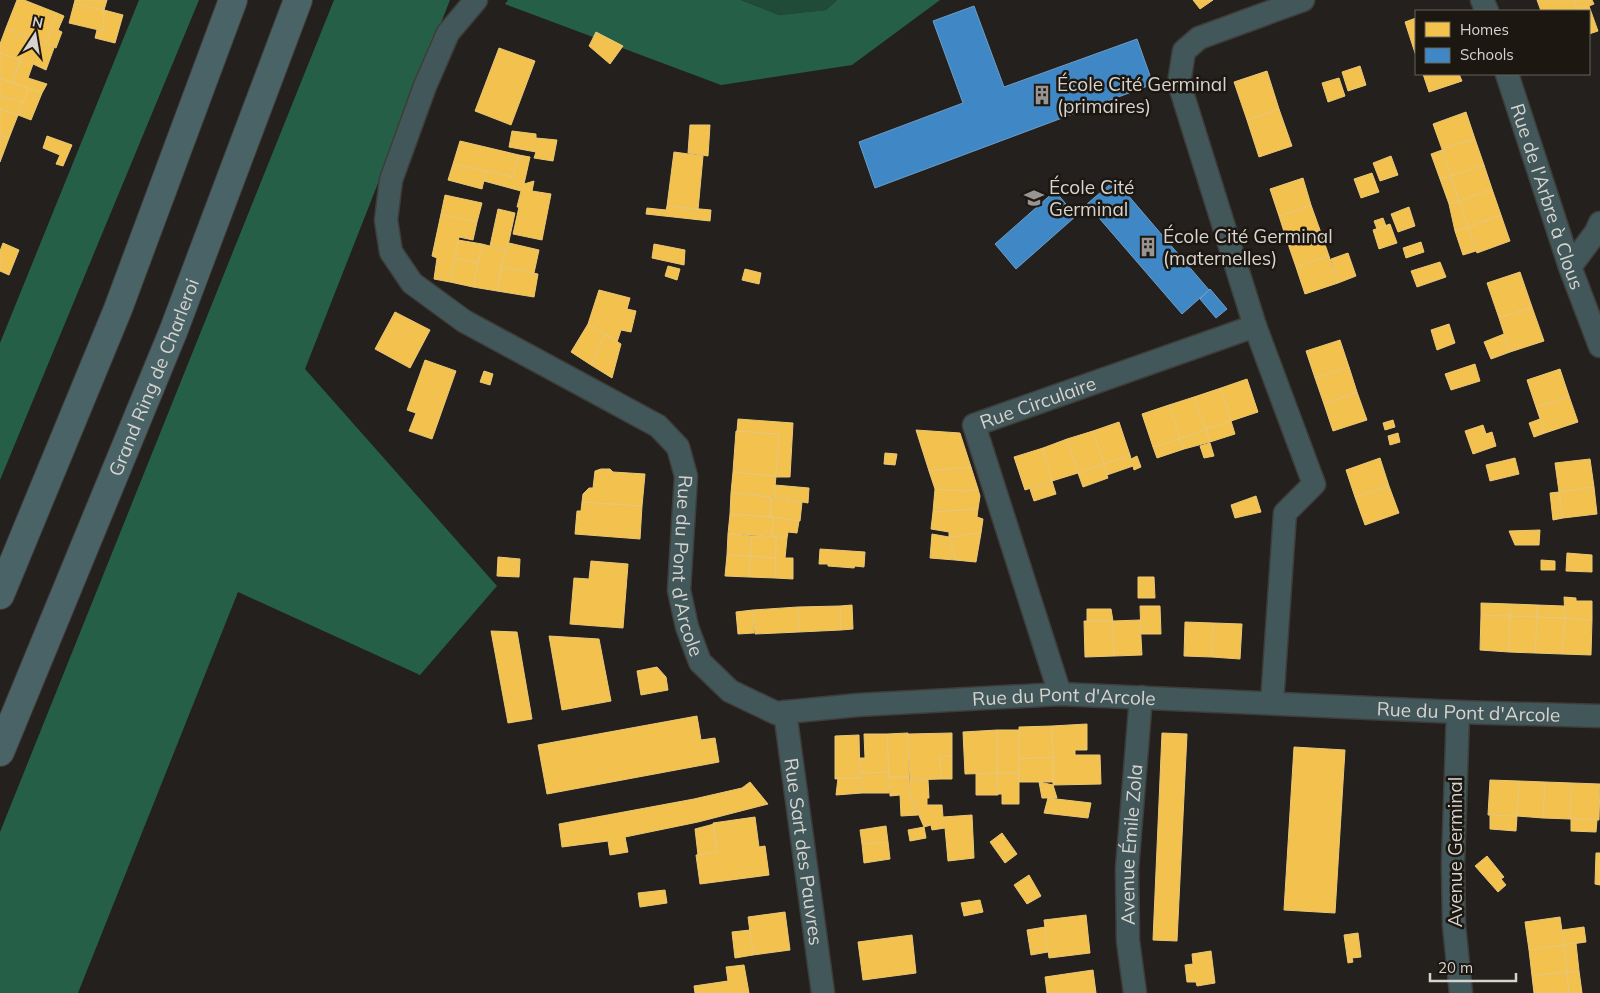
<svg xmlns="http://www.w3.org/2000/svg" width="1600" height="993" viewBox="0 0 1600 993" font-family="Mulish,sans-serif">
<style>
.green{fill:#204b39}
.forest{fill:#255f47}
.homes{fill:#f2c14e;stroke:#eac675}
.schools{fill:#3f88c5;stroke:#6d9ec8}
.lines{fill:none;stroke-linecap:round;stroke-linejoin:round}
.minor-casing{stroke:#3f3d3a;stroke-width:25}
.motorway-casing{stroke:#3f3d3a;stroke-width:30}
.minor{stroke:#425759;stroke-width:22}
.motorway{stroke:#4a6367;stroke-width:28}
.labels{text-anchor:middle;dominant-baseline:central;stroke-width:5;stroke-linejoin:round;paint-order:stroke}
.poi-label{font-size:19px;fill:#d7d3cf;stroke:#1d1711;text-anchor:start}
.street-label{font-size:19px;fill:#d7d3cf;stroke:#1d1711}
</style>
<rect width="100%" height="100%" fill="#23201d"/>
<path class="green" d="M 741,0 L 837,0 L 826,10 L 779,15 Z"/>
<path class="forest" d="M 139,0 L 199,0 L 0,480 L 0,343 Z
M 334,0 L 450,0 L 305,369 L 497,586 L 420,675 L 238,592 L 78,993 L 0,993 L 0,832 Z
M 508,0 L 741,0 L 779,15 L 826,10 L 837,0 L 940,0 L 852,65 L 721,85 L 505,4 Z"/>
<path class="homes" d="M 17,0 L 24,0 L 57,13 L 45,45 L 6,28 Z
M 75,0 L 107,0 L 104,10 L 74,4 Z
M 1193,0 L 1213,0 L 1200,9 Z
M 1537,0 L 1574,0 L 1577,11 L 1541,11 Z
M 1574,0 L 1592,0 L 1594,4 L 1577,11 Z
M 74,4 L 104,10 L 103,31 L 69,23 Z
M 1589,6 L 1598,31 L 1589,34 L 1589,11 L 1577,11 Z
M 104,10 L 123,15 L 115,43 L 95,38 L 97,30 L 103,31 Z
M 57,13 L 64,16 L 58,30 L 62,32 L 56,48 L 48,45 L 54,48 L 46,70 L 33,64 L 28,78 L 47,84 L 42,93 L 12,83 L 28,38 L 45,45 Z
M 1416,18 L 1416,56 L 1405,22 Z
M 6,28 L 28,38 L 21,60 L 0,53 L 0,44 Z
M 596,32 L 623,46 L 610,64 L 589,46 Z
M 499,48 L 535,61 L 511,125 L 475,111 Z
M 0,53 L 21,60 L 12,83 L 0,78 Z
M 1360,66 L 1366,85 L 1348,91 L 1342,72 Z
M 1267,71 L 1279,109 L 1247,120 L 1234,82 Z
M 1423,74 L 1459,74 L 1462,81 L 1429,92 Z
M 0,78 L 28,88 L 23,103 L 0,95 Z
M 1339,78 L 1345,96 L 1328,102 L 1322,83 Z
M 28,88 L 42,93 L 31,120 L 18,115 Z
M 0,95 L 23,103 L 18,115 L 0,109 Z
M 0,109 L 18,115 L 9,138 L 0,135 Z
M 1279,109 L 1292,146 L 1259,157 L 1247,120 Z
M 1466,112 L 1475,139 L 1442,149 L 1433,124 Z
M 690,125 L 710,125 L 708,156 L 688,153 Z
M 512,131 L 536,134 L 536,138 L 557,140 L 553,161 L 534,158 L 536,152 L 509,147 Z
M 0,135 L 9,138 L 0,162 Z
M 47,136 L 72,145 L 63,166 L 56,164 L 60,155 L 43,148 Z
M 1475,139 L 1484,165 L 1451,176 L 1442,149 Z
M 460,141 L 519,155 L 513,177 L 453,164 Z
M 1442,150 L 1451,176 L 1440,179 L 1431,154 Z
M 674,152 L 703,156 L 698,210 L 667,206 Z
M 519,155 L 530,157 L 524,184 L 534,181 L 532,191 L 551,194 L 542,240 L 513,234 L 519,207 L 517,207 L 521,191 L 484,181 L 486,171 L 513,177 Z
M 1391,156 L 1398,175 L 1380,181 L 1373,163 Z
M 453,164 L 486,171 L 482,189 L 448,180 Z
M 1484,165 L 1492,189 L 1459,201 L 1451,176 Z
M 1372,173 L 1379,192 L 1361,198 L 1354,179 Z
M 1451,176 L 1459,201 L 1449,204 L 1440,179 Z
M 1303,178 L 1311,205 L 1279,216 L 1270,189 Z
M 1492,189 L 1501,215 L 1468,227 L 1459,201 Z
M 445,195 L 482,203 L 477,222 L 441,214 Z
M 1459,201 L 1468,227 L 1455,231 L 1449,204 Z
M 1311,205 L 1320,230 L 1287,241 L 1279,216 Z
M 667,206 L 711,210 L 710,221 L 646,214 L 647,208 L 666,210 Z
M 1409,207 L 1415,226 L 1398,232 L 1391,214 Z
M 498,209 L 515,213 L 507,250 L 490,246 Z
M 441,214 L 477,222 L 473,240 L 459,237 L 450,282 L 434,279 L 437,258 L 432,256 Z
M 1501,215 L 1510,241 L 1477,253 L 1468,227 Z
M 1383,218 L 1386,226 L 1377,229 L 1374,221 Z
M 1390,224 L 1397,243 L 1379,249 L 1373,230 Z
M 1468,227 L 1476,251 L 1463,255 L 1455,231 Z
M 1320,230 L 1329,256 L 1296,267 L 1287,241 Z
M 458,240 L 482,244 L 478,263 L 455,258 Z
M 1421,242 L 1424,252 L 1406,258 L 1403,248 Z
M 3,243 L 19,250 L 9,275 L 0,271 L 0,251 Z
M 509,243 L 539,250 L 534,273 L 501,267 L 505,250 L 507,250 Z
M 482,244 L 505,250 L 497,291 L 473,287 Z
M 654,244 L 685,250 L 684,265 L 652,258 Z
M 1348,253 L 1356,276 L 1338,283 L 1331,259 Z
M 1329,256 L 1338,283 L 1305,294 L 1296,267 Z
M 455,258 L 478,263 L 473,287 L 450,282 Z
M 1440,262 L 1446,277 L 1417,287 L 1411,271 Z
M 668,266 L 680,269 L 677,280 L 665,276 Z
M 501,267 L 538,274 L 534,297 L 497,291 Z
M 745,269 L 761,273 L 759,284 L 742,280 Z
M 1520,272 L 1532,307 L 1499,318 L 1487,283 Z
M 599,290 L 630,298 L 627,309 L 636,311 L 631,332 L 621,330 L 617,342 L 588,324 Z
M 1532,307 L 1544,341 L 1510,352 L 1499,318 Z
M 395,312 L 430,330 L 410,368 L 375,349 Z
M 588,324 L 605,334 L 591,365 L 571,352 Z
M 1449,324 L 1455,343 L 1437,350 L 1431,330 Z
M 605,334 L 621,344 L 612,378 L 591,365 Z
M 1504,334 L 1510,352 L 1491,359 L 1484,342 Z
M 1340,340 L 1349,367 L 1315,378 L 1306,351 Z
M 425,360 L 456,371 L 432,439 L 409,431 L 416,413 L 407,410 Z
M 1475,364 L 1480,381 L 1451,390 L 1445,374 Z
M 1349,367 L 1357,392 L 1324,404 L 1315,378 Z
M 1560,369 L 1569,396 L 1536,407 L 1527,380 Z
M 484,371 L 493,374 L 490,385 L 480,382 Z
M 1247,379 L 1258,412 L 1231,421 L 1221,388 Z
M 1221,388 L 1231,421 L 1206,429 L 1194,397 Z
M 1357,392 L 1367,420 L 1333,431 L 1324,404 Z
M 1569,396 L 1578,422 L 1545,433 L 1536,407 Z
M 1194,397 L 1206,429 L 1180,439 L 1169,405 Z
M 1169,405 L 1180,439 L 1153,447 L 1142,414 Z
M 738,419 L 793,423 L 790,477 L 776,477 L 779,434 L 737,431 Z
M 1540,419 L 1545,433 L 1534,437 L 1529,423 Z
M 1393,420 L 1395,427 L 1385,430 L 1383,423 Z
M 1231,421 L 1235,434 L 1210,442 L 1206,429 Z
M 1119,422 L 1130,455 L 1104,464 L 1093,431 Z
M 1483,425 L 1486,434 L 1492,432 L 1496,446 L 1473,454 L 1465,431 Z
M 1206,429 L 1210,442 L 1184,449 L 1179,439 Z
M 916,430 L 960,433 L 971,467 L 929,471 Z
M 736,431 L 779,434 L 776,476 L 733,472 Z
M 1093,431 L 1104,464 L 1078,473 L 1067,439 Z
M 1398,433 L 1400,442 L 1390,445 L 1388,436 Z
M 1067,439 L 1078,473 L 1052,481 L 1043,448 Z
M 1179,439 L 1184,449 L 1157,458 L 1153,447 Z
M 1210,443 L 1214,456 L 1204,458 L 1200,446 Z
M 1043,448 L 1052,481 L 1025,490 L 1014,457 Z
M 885,453 L 897,454 L 895,465 L 884,464 Z
M 1130,455 L 1131,459 L 1137,456 L 1141,467 L 1134,470 L 1133,466 L 1107,475 L 1103,464 Z
M 1380,458 L 1389,486 L 1355,497 L 1346,470 Z
M 1515,458 L 1519,474 L 1490,481 L 1486,465 Z
M 1590,459 L 1594,487 L 1559,492 L 1555,463 Z
M 1103,464 L 1108,478 L 1083,487 L 1078,473 Z
M 971,467 L 978,489 L 963,491 L 935,489 L 929,471 Z
M 601,469 L 610,469 L 613,472 L 645,474 L 642,506 L 582,502 L 583,494 L 589,488 L 593,488 L 595,471 Z
M 733,472 L 776,476 L 774,497 L 731,493 Z
M 1052,481 L 1056,494 L 1034,501 L 1030,489 Z
M 775,485 L 809,488 L 808,503 L 774,497 Z
M 1389,486 L 1399,513 L 1365,525 L 1355,497 Z
M 1594,487 L 1597,514 L 1563,518 L 1559,492 Z
M 935,489 L 963,491 L 978,489 L 980,496 L 978,509 L 933,512 Z
M 1559,492 L 1563,518 L 1553,520 L 1550,493 Z
M 731,493 L 771,497 L 770,517 L 730,514 Z
M 1256,496 L 1261,512 L 1235,518 L 1231,505 Z
M 771,497 L 802,502 L 800,521 L 770,517 Z
M 582,502 L 642,506 L 640,539 L 575,534 L 577,511 L 581,511 Z
M 978,509 L 977,517 L 983,519 L 981,533 L 949,537 L 949,532 L 931,529 L 933,512 Z
M 730,514 L 773,517 L 772,536 L 728,534 Z
M 773,517 L 799,521 L 797,533 L 788,532 L 787,538 L 772,536 Z
M 1540,530 L 1539,545 L 1515,545 L 1509,531 Z
M 981,533 L 976,562 L 955,560 L 949,537 Z
M 728,534 L 752,536 L 750,556 L 727,555 Z
M 932,534 L 949,537 L 955,560 L 930,558 Z
M 752,536 L 776,536 L 776,558 L 750,556 Z
M 776,537 L 787,538 L 785,558 L 793,558 L 793,579 L 775,578 Z
M 820,549 L 865,552 L 864,567 L 855,566 L 854,568 L 828,566 L 828,564 L 819,564 Z
M 1567,553 L 1592,555 L 1592,572 L 1566,571 Z
M 727,555 L 750,556 L 749,577 L 725,576 Z
M 750,556 L 776,558 L 775,578 L 749,577 Z
M 498,557 L 520,559 L 519,577 L 497,576 Z
M 1541,560 L 1555,561 L 1555,570 L 1541,570 Z
M 591,561 L 628,564 L 623,628 L 570,624 L 574,578 L 589,579 Z
M 1138,577 L 1154,577 L 1155,598 L 1138,598 Z
M 1564,597 L 1576,598 L 1576,601 L 1592,601 L 1592,620 L 1565,618 Z
M 1481,603 L 1511,604 L 1510,616 L 1481,615 Z
M 1511,604 L 1537,605 L 1537,617 L 1510,616 Z
M 852,605 L 853,629 L 841,630 L 840,606 Z
M 1537,605 L 1564,606 L 1565,618 L 1537,617 Z
M 840,606 L 841,630 L 799,632 L 798,607 Z
M 1140,606 L 1160,606 L 1161,634 L 1141,634 Z
M 798,607 L 799,632 L 755,634 L 753,610 Z
M 1087,609 L 1111,609 L 1113,621 L 1087,622 Z
M 753,610 L 754,633 L 738,634 L 736,612 Z
M 1481,615 L 1510,616 L 1509,652 L 1480,650 Z
M 1510,616 L 1537,617 L 1535,653 L 1509,652 Z
M 1537,617 L 1565,618 L 1562,654 L 1535,653 Z
M 1565,618 L 1592,620 L 1591,655 L 1562,654 Z
M 1140,620 L 1142,655 L 1114,656 L 1113,621 Z
M 1084,621 L 1113,621 L 1114,656 L 1085,657 Z
M 1185,622 L 1213,623 L 1212,657 L 1184,656 Z
M 1213,623 L 1242,624 L 1240,659 L 1212,657 Z
M 491,631 L 517,632 L 532,719 L 508,723 Z
M 549,636 L 599,639 L 611,701 L 562,710 Z
M 657,667 L 666,677 L 668,690 L 641,695 L 637,671 Z
M 697,716 L 701,740 L 715,738 L 719,762 L 547,794 L 538,745 Z
M 1087,724 L 1087,750 L 1075,750 L 1075,755 L 1100,755 L 1101,784 L 1053,785 L 1052,726 Z
M 1052,726 L 1053,757 L 1019,759 L 1019,727 Z
M 997,730 L 1019,730 L 1019,773 L 997,773 Z
M 997,730 L 997,773 L 965,774 L 963,732 Z
M 908,733 L 909,777 L 889,777 L 887,734 Z
M 952,733 L 952,756 L 940,757 L 941,779 L 910,780 L 908,734 Z
M 1162,733 L 1187,734 L 1177,941 L 1153,940 Z
M 864,734 L 887,734 L 889,772 L 860,773 L 860,758 L 865,758 Z
M 859,735 L 860,778 L 835,779 L 835,736 Z
M 1294,747 L 1345,750 L 1335,913 L 1284,910 Z
M 952,756 L 952,779 L 941,779 L 940,757 Z
M 1053,757 L 1054,782 L 1019,782 L 1019,759 Z
M 889,772 L 889,793 L 862,793 L 860,773 Z
M 997,773 L 1019,773 L 1019,804 L 1002,804 L 1002,794 L 998,794 L 998,792 Z
M 997,773 L 998,795 L 976,795 L 976,774 Z
M 889,777 L 909,777 L 910,795 L 918,815 L 901,816 L 900,795 L 890,796 Z
M 838,778 L 860,778 L 862,793 L 836,795 Z
M 910,780 L 928,780 L 929,798 L 927,798 L 927,805 L 942,805 L 943,817 L 972,815 L 974,858 L 948,861 L 945,828 L 932,830 L 931,825 L 924,827 L 910,795 Z
M 1490,780 L 1519,781 L 1517,816 L 1488,815 Z
M 1519,781 L 1545,782 L 1543,818 L 1517,816 Z
M 750,782 L 768,804 L 698,822 L 625,837 L 628,852 L 610,855 L 608,841 L 562,847 L 559,824 L 694,799 L 742,788 Z
M 1039,782 L 1053,785 L 1057,798 L 1042,798 Z
M 1545,782 L 1572,783 L 1570,819 L 1543,818 Z
M 1572,783 L 1600,784 L 1599,820 L 1570,819 Z
M 1048,798 L 1091,803 L 1088,818 L 1044,813 Z
M 1490,815 L 1517,816 L 1516,831 L 1490,829 Z
M 755,817 L 759,847 L 765,846 L 769,875 L 700,884 L 696,855 L 717,852 L 713,823 Z
M 1571,819 L 1597,820 L 1596,832 L 1571,831 Z
M 714,824 L 717,852 L 698,855 L 695,829 Z
M 886,826 L 888,842 L 862,844 L 860,830 Z
M 924,827 L 926,838 L 910,841 L 908,830 Z
M 1002,833 L 1017,854 L 1005,863 L 990,842 Z
M 888,842 L 890,859 L 864,863 L 862,844 Z
M 1596,853 L 1600,853 L 1600,885 L 1595,884 Z
M 1487,856 L 1504,877 L 1501,879 L 1506,885 L 1498,892 L 1475,866 Z
M 1029,875 L 1041,896 L 1027,904 L 1014,885 Z
M 665,890 L 667,903 L 640,907 L 638,893 Z
M 980,900 L 983,912 L 964,916 L 961,903 Z
M 785,912 L 790,950 L 753,955 L 748,917 Z
M 1086,915 L 1090,953 L 1049,958 L 1044,920 Z
M 1560,917 L 1564,945 L 1529,950 L 1525,922 Z
M 1045,927 L 1048,952 L 1031,955 L 1027,930 Z
M 1584,927 L 1586,942 L 1564,945 L 1562,930 Z
M 750,930 L 753,955 L 735,958 L 732,932 Z
M 1358,933 L 1361,957 L 1352,958 L 1353,962 L 1348,963 L 1344,935 Z
M 912,935 L 916,973 L 863,980 L 858,942 Z
M 1576,943 L 1579,971 L 1567,972 L 1564,945 Z
M 1564,945 L 1567,972 L 1532,976 L 1529,950 Z
M 1211,951 L 1215,983 L 1197,986 L 1196,982 L 1187,982 L 1185,965 L 1193,964 L 1192,954 Z
M 744,965 L 749,993 L 695,993 L 694,986 L 728,981 L 726,967 Z
M 1093,970 L 1096,993 L 1047,993 L 1045,977 Z
M 1579,971 L 1582,993 L 1569,993 L 1567,972 Z
M 1567,972 L 1569,993 L 1534,993 L 1532,976 Z"/>
<path class="schools" d="M 974,6 L 1004,87 L 1137,39 L 1153,84 L 875,188 L 859,142 L 963,103 L 933,21 Z
M 1115,180 L 1209,290 L 1182,314 L 1087,204 Z
M 1055,191 L 1076,216 L 1016,269 L 995,244 Z
M 1210,289 L 1227,309 L 1216,318 L 1200,299 Z"/>
<g class="lines">
<defs>
<g id="minor">
<path id="s1" d="M 476,0 L 448,33 L 425,86 L 391,180 L 386,220 L 391,252 L 412,283 L 464,321 L 658,426 L 678,447 L 686,476 L 679,590 L 687,627 L 700,662 L 730,691 L 776,713 L 858,705 L 1060,694 L 1458,712 L 1600,716"/>
<path d="M 1482,0 L 1487,11"/>
<path id="s2" d="M 1507,74 L 1570,267 L 1600,346"/>
<path d="M 1570,267 L 1596,232 L 1600,223"/>
<path id="s3" d="M 1060,694 L 974,425 L 1255,326"/>
<path d="M 1272,703 L 1285,513 L 1314,484 L 1255,326 L 1179,83 L 1184,51 L 1199,38 L 1303,0"/>
<path id="s4" d="M 785,712 L 823,993"/>
<path d="M 1458,712 L 1453,864 L 1454,925 L 1461,993"/>
<path id="s5" d="M 1135,993 L 1128,941 L 1127,869 L 1141,697"/>
</g>
<g id="motorway">
<path d="M 0,595 L 118,309 L 233,0"/>
<path id="s6" d="M 0,752 L 173,332 L 298,0"/>
</g>
</defs>
<use href="#minor" class="minor-casing"/>
<use href="#motorway" class="motorway-casing"/>
<use href="#minor" class="minor"/>
<use href="#motorway" class="motorway"/>
</g>
<defs>
<symbol id="building-bare" viewBox="-9 -9 18 18"><path d="M-4-6H4V6H1V3H-1V6H-4ZM-2.5-4.3h1.7v1.8h-1.7ZM.8-4.3h1.7v1.8H.8ZM-2.5-1h1.7V.8h-1.7ZM.8-1h1.7V.8H.8Z" fill="#989491" stroke="#1d1711" stroke-width="2.5" paint-order="stroke"/></symbol>
<symbol id="school-bare" viewBox="-9 -9 18 18"><path d="M0-5L7-2L0 1L-7-2ZM-4 1L0 2.5L4 1V4Q0 6-4 4Z" fill="#989491" stroke="#1d1711" stroke-width="2.5" paint-order="stroke"/></symbol>
</defs>
<g fill-rule="evenodd">
<use href="#building-bare" x="1028" y="81" width="28" height="28"/>
<use href="#school-bare" x="1020" y="184" width="28" height="28"/>
<use href="#building-bare" x="1134" y="233" width="28" height="28"/>
</g>
<g class="labels">
<g class="poi-label">
<text x="1057" y="84">École Cité Germinal<tspan x="1057" dy="22">(primaires)</tspan></text>
<text x="1049" y="187">École Cité<tspan x="1049" dy="22">Germinal</tspan></text>
<text x="1163" y="236">École Cité Germinal<tspan x="1163" dy="22">(maternelles)</tspan></text>
</g>
<g class="street-label">
<text stroke="none"><textPath href="#s2" startOffset="129">Rue de l'Arbre à Clous</textPath></text>
<text stroke="none"><textPath href="#s6" startOffset="405">Grand Ring de Charleroi</textPath></text>
<text stroke="none"><textPath href="#s3" startOffset="350">Rue Circulaire</textPath></text>
<text stroke="none"><textPath href="#s1" startOffset="746">Rue du Pont d'Arcole</textPath></text>
<text stroke="none"><textPath href="#s1" startOffset="1226">Rue du Pont d'Arcole</textPath></text>
<text stroke="none"><textPath href="#s1" startOffset="1631">Rue du Pont d'Arcole</textPath></text>
<text stroke="none"><textPath href="#s5" startOffset="149">Avenue Émile Zola</textPath></text>
<text stroke="none"><textPath href="#s4" startOffset="141">Rue Sart des Pauvres</textPath></text>
<text transform="translate(1455 852) rotate(-90)">Avenue Germinal</text>
</g>
</g>
<rect x="1415" y="10" width="175" height="65" fill="#1d1711" stroke="#67625d"/>
<rect x="1425" y="22" width="25" height="15" fill="#f2c14e" stroke="#67625d"/>
<text x="1460" y="35" font-size="15" fill="#d7d3cf">Homes</text>
<rect x="1425" y="48" width="25" height="15" fill="#3f88c5" stroke="#67625d"/>
<text x="1460" y="60" font-size="15" fill="#d7d3cf">Schools</text>
<g transform="translate(35 35) rotate(12)" stroke="#1d1711" stroke-width="4" paint-order="stroke">
<path d="M0-4L9 19L0 12L-9 19Z" fill="#d7d3cf"/>
<text y="-8" font-size="14" font-weight="bold" text-anchor="middle" fill="#d7d3cf">N</text>
</g>
<path d="M1430 973v8h86v-8" fill="none" stroke="#d7d3cf" stroke-width="2.5"/>
<text x="1438" y="973" font-size="15" fill="#d7d3cf" stroke="#1d1711" stroke-width="4" paint-order="stroke">20 m</text>
</svg>
